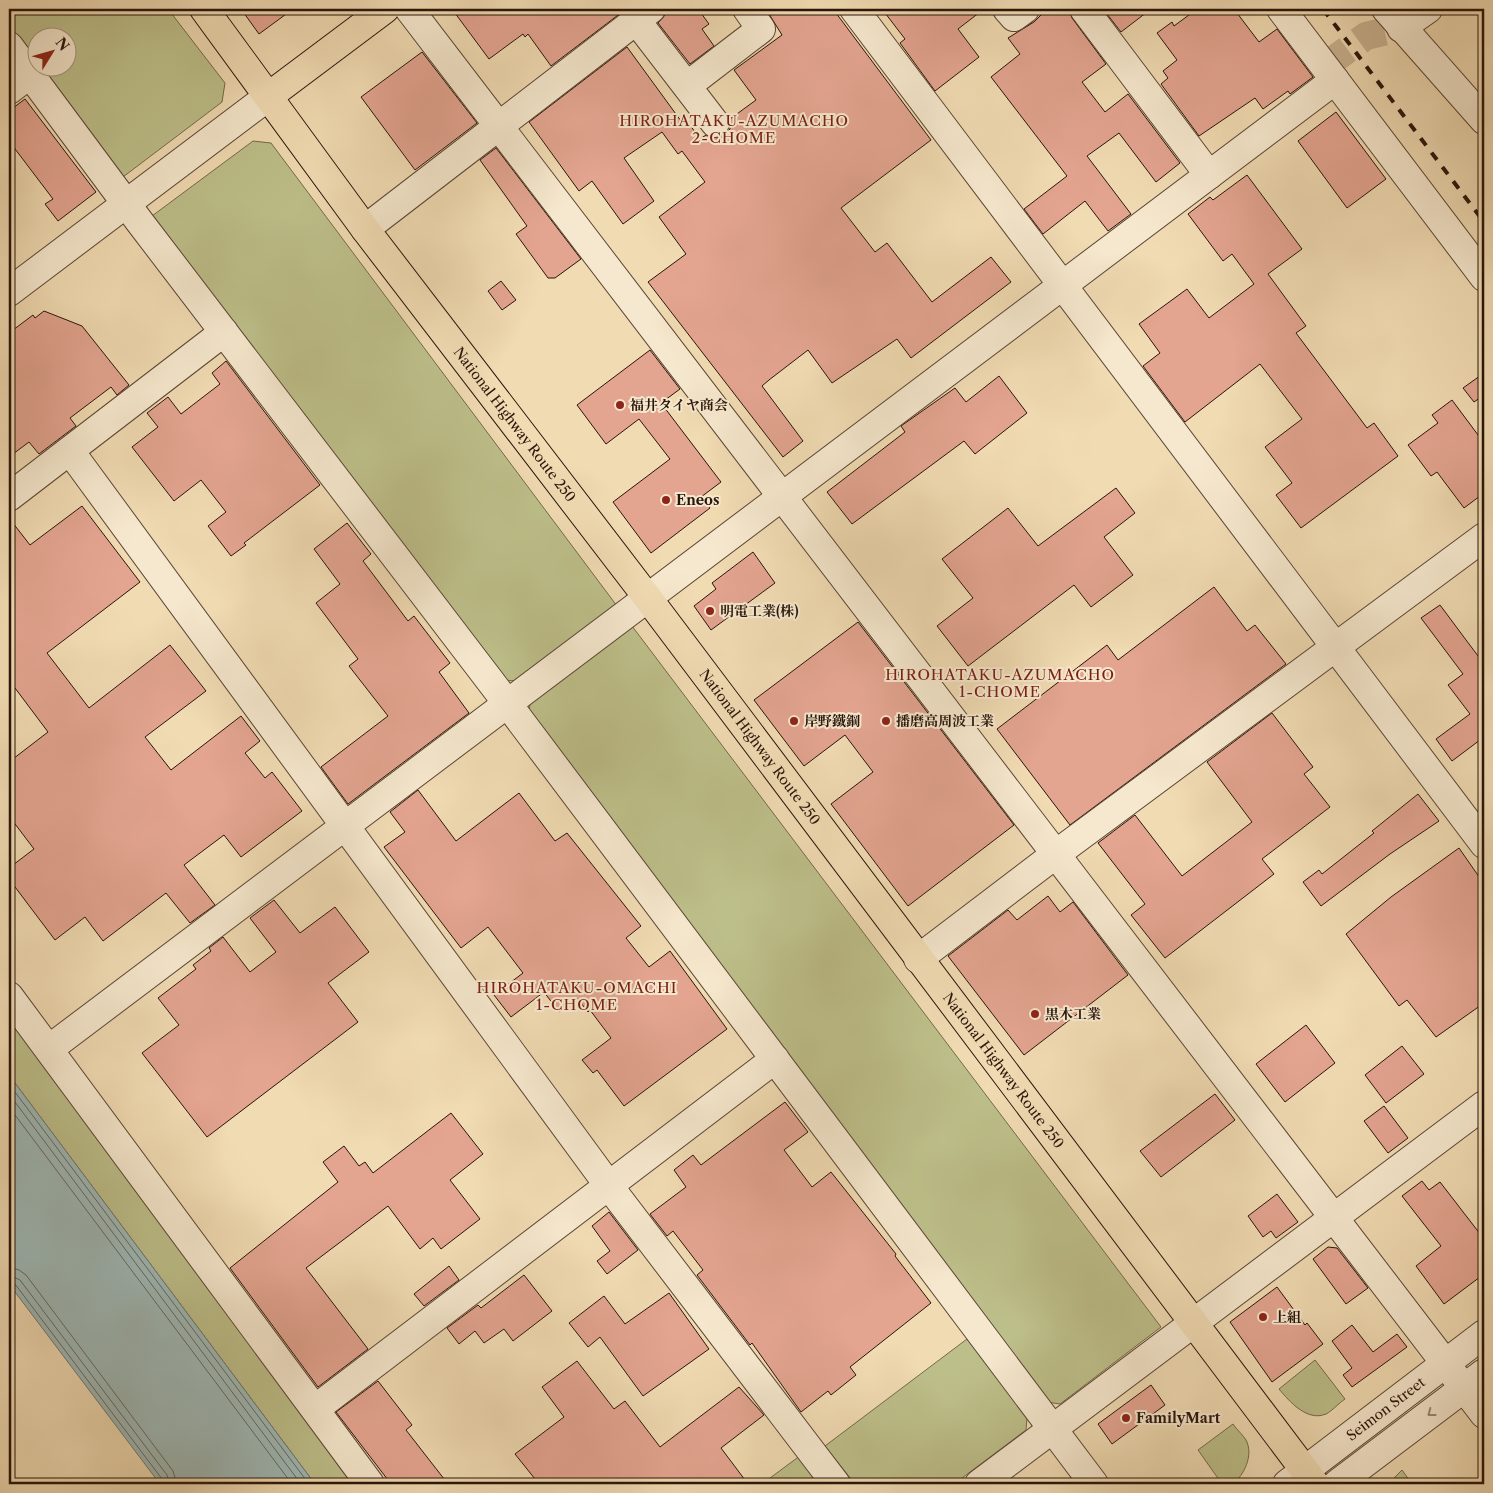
<svg xmlns="http://www.w3.org/2000/svg" width="1493" height="1493" viewBox="0 0 1493 1493" font-family="'Libre Caslon Text','Noto Serif JP',serif">
<style>
.green{fill:#bdbf8a;stroke:#736a4a}
.water{fill:#9eb9b7;stroke:#6f7772}
.lines{fill:none;stroke-linecap:round;stroke-linejoin:round}
.shore{stroke:#646761;stroke-width:1}
.building{fill:#e3a490;stroke:#29150b}
.minor-tunnel{stroke:#c9b391;stroke-width:28;stroke-dasharray:28 14;stroke-linecap:butt}
.minor-casing{stroke:#5b4635;stroke-width:30}
.major-casing{stroke:#29150b;stroke-width:30}
.highway-casing{stroke:#29150b;stroke-width:30}
.minor{stroke:#f6e8ce;stroke-width:28}
.major{stroke:#f1dbb3;stroke-width:28}
.highway{stroke:#f1dbb3;stroke-width:28}
.rail{stroke:#29150b;stroke-width:4;stroke-dasharray:9 9;stroke-linecap:butt}
.oneway{stroke:#9a8976}
.poi-dot{fill:#8f2418;stroke:#f6e8ce;stroke-width:2}
.labels{text-anchor:middle;dominant-baseline:central;stroke-width:4;stroke-linejoin:round;paint-order:stroke}
.poi-label{font-size:14px;font-weight:bold;fill:#29150b;stroke:#f6e8ce;text-anchor:start}
.street-label{font-size:14px;fill:#29150b;stroke:#f6e8ce}
.neighbourhood-label{font-size:15px;letter-spacing:1px;fill:#7a1f14;stroke:#f6e8ce}
</style>
<rect width="100%" height="100%" fill="#f1dbb3"/>
<filter id="stains"><feTurbulence type="fractalNoise" baseFrequency=".004" numOctaves="4"/><feColorMatrix values="0 0 0 0 .2 0 0 0 0 .09 0 0 0 0 .02 0 0 0 .5 -.17"/></filter>
<radialGradient id="worn" r=".72"><stop offset=".6" stop-color="#630" stop-opacity="0"/><stop offset="1" stop-color="#630" stop-opacity=".3"/></radialGradient>
<path class="green" d="M 9,9 L 168,9 L 225,83 L 222,102 L 123,177 L 41,68 L 68,68 L 68,38 L 38,38 L 37,63 L 9,25 Z
M 253,141 L 271,143 L 617,606 L 516,681 L 503,680 L 152,216 Z
M 632,626 L 1161,1327 L 1060,1404 L 1047,1402 L 529,715 L 530,702 Z
M 9,1018 L 360,1484 L 315,1484 L 9,1075 Z
M 967,1339 L 1027,1418 L 1026,1430 L 954,1484 L 855,1484 L 825,1446 Z
M 1315,1360 L 1345,1399 C 1339,1403 1332,1411 1326,1414 C 1307,1422 1289,1401 1279,1389 Z
M 1233,1424 C 1237,1430 1243,1435 1246,1440 C 1254,1455 1244,1475 1233,1484 L 1222,1484 L 1198,1450 Z
M 801,1455 L 823,1484 L 762,1484 Z
M 1402,1470 L 1412,1484 L 1388,1484 Z"/>
<path class="water" d="M 9,1075 L 315,1484 L 160,1484 L 9,1284 Z"/>
<g class="lines">
<path class="shore" d="M 9,1084 L 309,1484
M 9,1094 L 301,1484
M 9,1107 L 292,1484
M 9,1267 L 19,1270 L 26,1275 L 173,1471 L 177,1484
M 9,1275 L 20,1280 L 167,1475 L 170,1484
M 9,1281 L 15,1284 L 162,1479 L 163,1484"/>
</g>
<path class="building" d="M 241,9 L 293,9 L 259,34 Z
M 452,9 L 626,9 L 551,66 L 528,34 L 525,37 L 523,34 L 489,59 Z
M 666,9 L 698,9 L 709,24 L 702,29 L 714,46 L 690,64 L 658,23 L 665,15 Z
M 766,9 L 833,9 L 931,140 L 841,208 L 875,252 L 887,243 L 932,302 L 991,257 L 1011,282 L 911,358 L 897,339 L 832,383 L 808,350 L 769,380 L 762,386 L 803,441 L 783,457 L 648,282 L 686,254 L 659,217 L 705,182 L 682,151 L 678,154 L 662,132 L 624,158 L 654,201 L 623,224 L 592,181 L 579,191 L 529,122 L 627,47 L 681,121 L 685,118 L 700,139 L 706,135 L 717,138 L 724,136 L 730,129 L 730,119 L 756,100 L 734,70 L 782,35 Z
M 882,9 L 984,9 L 958,29 L 979,57 L 935,91 L 900,43 L 905,39 Z
M 1047,9 L 1069,9 L 1072,18 L 1106,64 L 1082,82 L 1105,112 L 1128,94 L 1180,163 L 1156,182 L 1119,133 L 1087,156 L 1131,214 L 1108,231 L 1085,201 L 1043,234 L 1024,209 L 1067,176 L 991,77 L 1020,54 L 1008,38 L 1034,22 Z
M 1103,9 L 1151,9 L 1121,32 Z
M 1197,9 L 1234,9 L 1259,42 L 1277,29 L 1313,77 L 1290,94 L 1288,91 L 1263,109 L 1255,98 L 1199,136 L 1161,84 L 1168,78 L 1163,71 L 1177,60 L 1157,33 L 1172,22 L 1174,26 Z
M 422,52 L 477,123 L 415,170 L 361,97 Z
M 25,99 L 96,192 L 58,221 L 45,204 L 53,199 L 9,141 L 9,111 Z
M 1336,112 L 1386,179 L 1347,208 L 1298,141 Z
M 496,148 L 581,259 L 555,278 L 548,278 L 516,234 L 527,226 L 480,160 Z
M 1247,175 L 1302,249 L 1268,274 L 1306,326 L 1296,333 L 1367,428 L 1374,423 L 1398,456 L 1301,528 L 1276,495 L 1292,483 L 1265,447 L 1302,419 L 1260,364 L 1185,422 L 1143,366 L 1160,353 L 1139,324 L 1187,289 L 1209,318 L 1254,284 L 1232,254 L 1223,261 L 1188,214 L 1210,197 L 1213,200 Z
M 501,281 L 516,300 L 502,310 L 488,291 Z
M 44,311 L 82,326 L 129,385 L 117,395 L 111,387 L 70,418 L 76,426 L 39,454 L 29,442 L 9,457 L 9,333 L 33,315 L 35,318 Z
M 650,350 L 680,389 L 661,403 L 721,482 L 701,497 L 710,508 L 651,553 L 613,502 L 670,459 L 639,419 L 606,444 L 577,405 Z
M 226,361 L 320,485 L 244,543 L 246,545 L 231,556 L 208,526 L 226,512 L 201,480 L 174,501 L 132,447 L 158,427 L 147,413 L 168,397 L 181,414 L 220,384 L 212,373 Z
M 1484,373 L 1484,395 L 1474,402 L 1463,388 Z
M 999,376 L 1027,413 L 975,454 L 964,441 L 852,524 L 827,492 L 905,432 L 901,426 L 955,388 L 966,402 Z
M 1452,400 L 1484,443 L 1484,493 L 1464,508 L 1437,472 L 1431,476 L 1408,445 L 1438,423 L 1432,415 Z
M 1116,488 L 1135,513 L 1104,537 L 1133,575 L 1091,607 L 1074,585 L 968,666 L 937,626 L 973,598 L 942,559 L 1008,508 L 1038,546 Z
M 82,506 L 140,582 L 47,653 L 89,708 L 170,645 L 206,691 L 145,737 L 171,770 L 241,716 L 260,741 L 245,753 L 265,778 L 272,772 L 302,811 L 241,857 L 224,835 L 184,865 L 215,905 L 190,923 L 166,893 L 103,941 L 85,917 L 55,940 L 9,879 L 9,868 L 34,849 L 9,816 L 9,762 L 48,732 L 9,680 L 9,518 L 30,545 Z
M 347,523 L 371,554 L 363,561 L 408,621 L 414,616 L 450,663 L 439,672 L 469,713 L 348,804 L 321,767 L 388,716 L 349,666 L 358,659 L 316,603 L 340,584 L 314,549 Z
M 753,552 L 775,583 L 711,630 L 694,606 L 716,589 L 712,583 Z
M 1214,587 L 1247,631 L 1255,625 L 1286,664 L 1070,825 L 997,729 L 1107,645 L 1118,660 Z
M 1440,605 L 1484,664 L 1484,737 L 1452,761 L 1436,739 L 1470,714 L 1448,685 L 1463,674 L 1421,618 Z
M 858,622 L 1014,825 L 908,906 L 831,804 L 873,772 L 845,735 L 804,766 L 754,700 Z
M 1272,713 L 1313,767 L 1304,774 L 1330,807 L 1262,859 L 1274,874 L 1165,958 L 1131,915 L 1145,904 L 1098,843 L 1135,815 L 1182,876 L 1252,822 L 1207,762 Z
M 418,790 L 456,841 L 519,793 L 555,841 L 567,833 L 641,926 L 626,938 L 649,967 L 670,951 L 727,1029 L 624,1106 L 597,1070 L 593,1073 L 582,1060 L 611,1038 L 590,1010 L 588,1012 L 577,998 L 559,1012 L 544,992 L 511,1017 L 494,995 L 523,973 L 488,927 L 461,948 L 384,847 L 405,832 L 390,812 Z
M 1418,794 L 1439,821 L 1390,854 L 1321,906 L 1303,882 L 1319,870 L 1322,874 L 1374,833 L 1372,831 Z
M 1459,848 L 1484,884 L 1484,1003 L 1436,1037 L 1407,1000 L 1399,1006 L 1346,934 L 1391,897 Z
M 1048,896 L 1060,912 L 1073,902 L 1128,975 L 1024,1055 L 948,956 L 1008,910 L 1017,920 Z
M 274,900 L 300,933 L 335,907 L 369,952 L 328,983 L 358,1022 L 207,1137 L 142,1053 L 179,1025 L 158,998 L 196,969 L 193,965 L 211,951 L 209,948 L 223,937 L 250,972 L 276,952 L 250,918 Z
M 1306,1025 L 1335,1063 L 1285,1102 L 1256,1064 Z
M 1402,1046 L 1424,1074 L 1386,1103 L 1365,1075 Z
M 1215,1094 L 1235,1120 L 1161,1177 L 1140,1151 Z
M 785,1102 L 808,1132 L 784,1150 L 812,1187 L 831,1172 L 896,1254 L 895,1256 L 931,1303 L 850,1367 L 856,1375 L 831,1395 L 828,1391 L 801,1412 L 752,1343 L 750,1345 L 697,1275 L 703,1270 L 673,1231 L 667,1236 L 650,1214 L 686,1187 L 674,1170 L 693,1155 L 701,1165 Z
M 1384,1106 L 1408,1138 L 1388,1153 L 1364,1121 Z
M 451,1113 L 483,1154 L 450,1180 L 480,1219 L 441,1249 L 433,1238 L 420,1249 L 388,1206 L 306,1268 L 368,1349 L 318,1387 L 230,1268 L 338,1182 L 323,1162 L 344,1146 L 359,1166 L 365,1162 L 373,1173 Z
M 1422,1181 L 1429,1190 L 1440,1182 L 1484,1239 L 1484,1274 L 1444,1304 L 1416,1266 L 1441,1246 L 1402,1196 Z
M 1277,1194 L 1298,1222 L 1276,1238 L 1271,1231 L 1263,1237 L 1248,1216 Z
M 609,1212 L 638,1250 L 607,1274 L 597,1261 L 610,1251 L 592,1226 Z
M 1328,1247 L 1337,1248 L 1368,1288 L 1346,1304 L 1313,1259 Z
M 449,1266 L 459,1280 L 424,1306 L 414,1294 Z
M 524,1275 L 552,1311 L 513,1341 L 504,1329 L 484,1343 L 475,1331 L 459,1344 L 447,1328 L 478,1305 L 481,1308 Z
M 1277,1287 L 1305,1325 L 1307,1323 L 1323,1344 L 1272,1382 L 1230,1322 Z
M 669,1293 L 709,1349 L 643,1396 L 600,1337 L 588,1347 L 569,1323 L 604,1296 L 625,1324 Z
M 1352,1325 L 1373,1352 L 1397,1334 L 1407,1347 L 1352,1387 L 1343,1375 L 1352,1368 L 1332,1341 Z
M 577,1361 L 614,1409 L 625,1401 L 660,1447 L 739,1387 L 764,1415 L 721,1448 L 748,1484 L 539,1484 L 515,1454 L 564,1417 L 542,1387 Z
M 378,1381 L 412,1425 L 406,1430 L 448,1484 L 391,1484 L 336,1412 Z
M 1151,1385 L 1165,1405 L 1112,1444 L 1098,1424 Z"/>
<g class="lines">
<path class="minor-tunnel" d="M 1325,66 L 1366,36 L 1401,28"/>
<defs>
<g id="minor">
<path d="M 409,9 L 1484,1414"/>
<path d="M 854,9 L 1484,844"/>
<path d="M 1007,9 L 1014,17 L 1025,9"/>
<path d="M 1084,9 L 1209,175"/>
<path d="M 1281,9 L 1484,277"/>
<path d="M 1386,9 L 1484,120"/>
<path d="M 636,20 L 715,123"/>
<path d="M 1401,28 L 1428,9"/>
<path d="M 9,46 L 139,221 L 507,703 L 1094,1484"/>
<path d="M 688,85 L 761,29 L 747,9"/>
<path d="M 9,90 L 30,74"/>
<path d="M 365,229 L 651,9"/>
<path d="M 9,292 L 269,96"/>
<path d="M 70,451 L 609,1186 L 836,1484"/>
<path d="M 9,497 L 224,332"/>
<path d="M 918,959 L 1056,854 L 1484,537"/>
<path d="M 9,996 L 370,1484"/>
<path d="M 49,1049 L 1335,80"/>
<path d="M 315,1409 L 775,1059"/>
<path d="M 979,1484 L 1484,1105"/>
<path id="s1" d="M 1287,1484 L 1484,1334"/>
<path d="M 1337,1484 L 1484,1373"/>
</g>
<path id="major" d="M 269,96 L 385,9"/>
<g id="highway">
<path id="s2" d="M 204,9 L 365,229 L 647,597 L 1315,1484"/>
</g>
</defs>
<use href="#minor" class="minor-casing"/>
<use href="#major" class="major-casing"/>
<use href="#highway" class="highway-casing"/>
<use href="#minor" class="minor"/>
<use href="#major" class="major"/>
<use href="#highway" class="highway"/>
<path class="rail" d="M 1323,9 L 1484,222"/>
</g>
<defs><path id="oneway-chevron" d="M-2-3.5L2.5 0L-2 3.5" fill="none" stroke-width="1.6" stroke-linecap="round" stroke-linejoin="round" transform="scale(1.25)"/></defs>
<use class="oneway" href="#oneway-chevron" transform="translate(1431 1413) rotate(143)"/>
<g class="poi-dot">
<circle cx="620" cy="405" r="5"/>
<circle cx="666" cy="500" r="5"/>
<circle cx="710" cy="611" r="5"/>
<circle cx="794" cy="721" r="5"/>
<circle cx="886" cy="721" r="5"/>
<circle cx="1035" cy="1014" r="5"/>
<circle cx="1263" cy="1317" r="5"/>
<circle cx="1126" cy="1418" r="5"/>
</g>
<g class="labels">
<g class="poi-label">
<text x="630" y="405">福井タイヤ商会</text>
<text x="676" y="500">Eneos</text>
<text x="720" y="611">明電工業(株)</text>
<text x="804" y="721">岸野鐵鋼</text>
<text x="896" y="721">播磨高周波工業</text>
<text x="1045" y="1014">黒木工業</text>
<text x="1273" y="1317">上組</text>
<text x="1136" y="1418">FamilyMart</text>
</g>
<g class="street-label">
<text stroke="none"><textPath href="#s2" startOffset="519">National Highway Route 250</textPath></text>
<text stroke="none"><textPath href="#s2" startOffset="924">National Highway Route 250</textPath></text>
<text stroke="none"><textPath href="#s2" startOffset="1329">National Highway Route 250</textPath></text>
<text stroke="none"><textPath href="#s1" startOffset="124">Seimon Street</textPath></text>
</g>
<g class="neighbourhood-label">
<text x="734" y="120">HIROHATAKU-AZUMACHO<tspan x="734" dy="17">2-CHOME</tspan></text>
<text x="1000" y="674">HIROHATAKU-AZUMACHO<tspan x="1000" dy="17">1-CHOME</tspan></text>
<text x="577" y="987">HIROHATAKU-OMACHI<tspan x="577" dy="17">1-CHOME</tspan></text>
</g>
</g>
<rect width="1493" height="1493" fill="none" stroke="#f1dbb3" stroke-width="30"/>
<rect x="10" y="10" width="1473" height="1473" fill="none" stroke="#29150b" stroke-width="2.5"/>
<rect x="15" y="15" width="1463" height="1463" fill="none" stroke="#29150b"/>
<g transform="translate(52 52) rotate(53)"><circle r="24" fill="#f6e8ce" stroke="#a49480"/>
<path d="M0-4L9 19L0 12L-9 19Z" fill="#8f2418"/>
<text y="-8" font-size="14" font-weight="bold" text-anchor="middle" fill="#29150b">N</text>
</g>
<rect width="100%" height="100%" filter="url(#stains)"/>
<rect width="100%" height="100%" fill="url(#worn)"/>
</svg>
